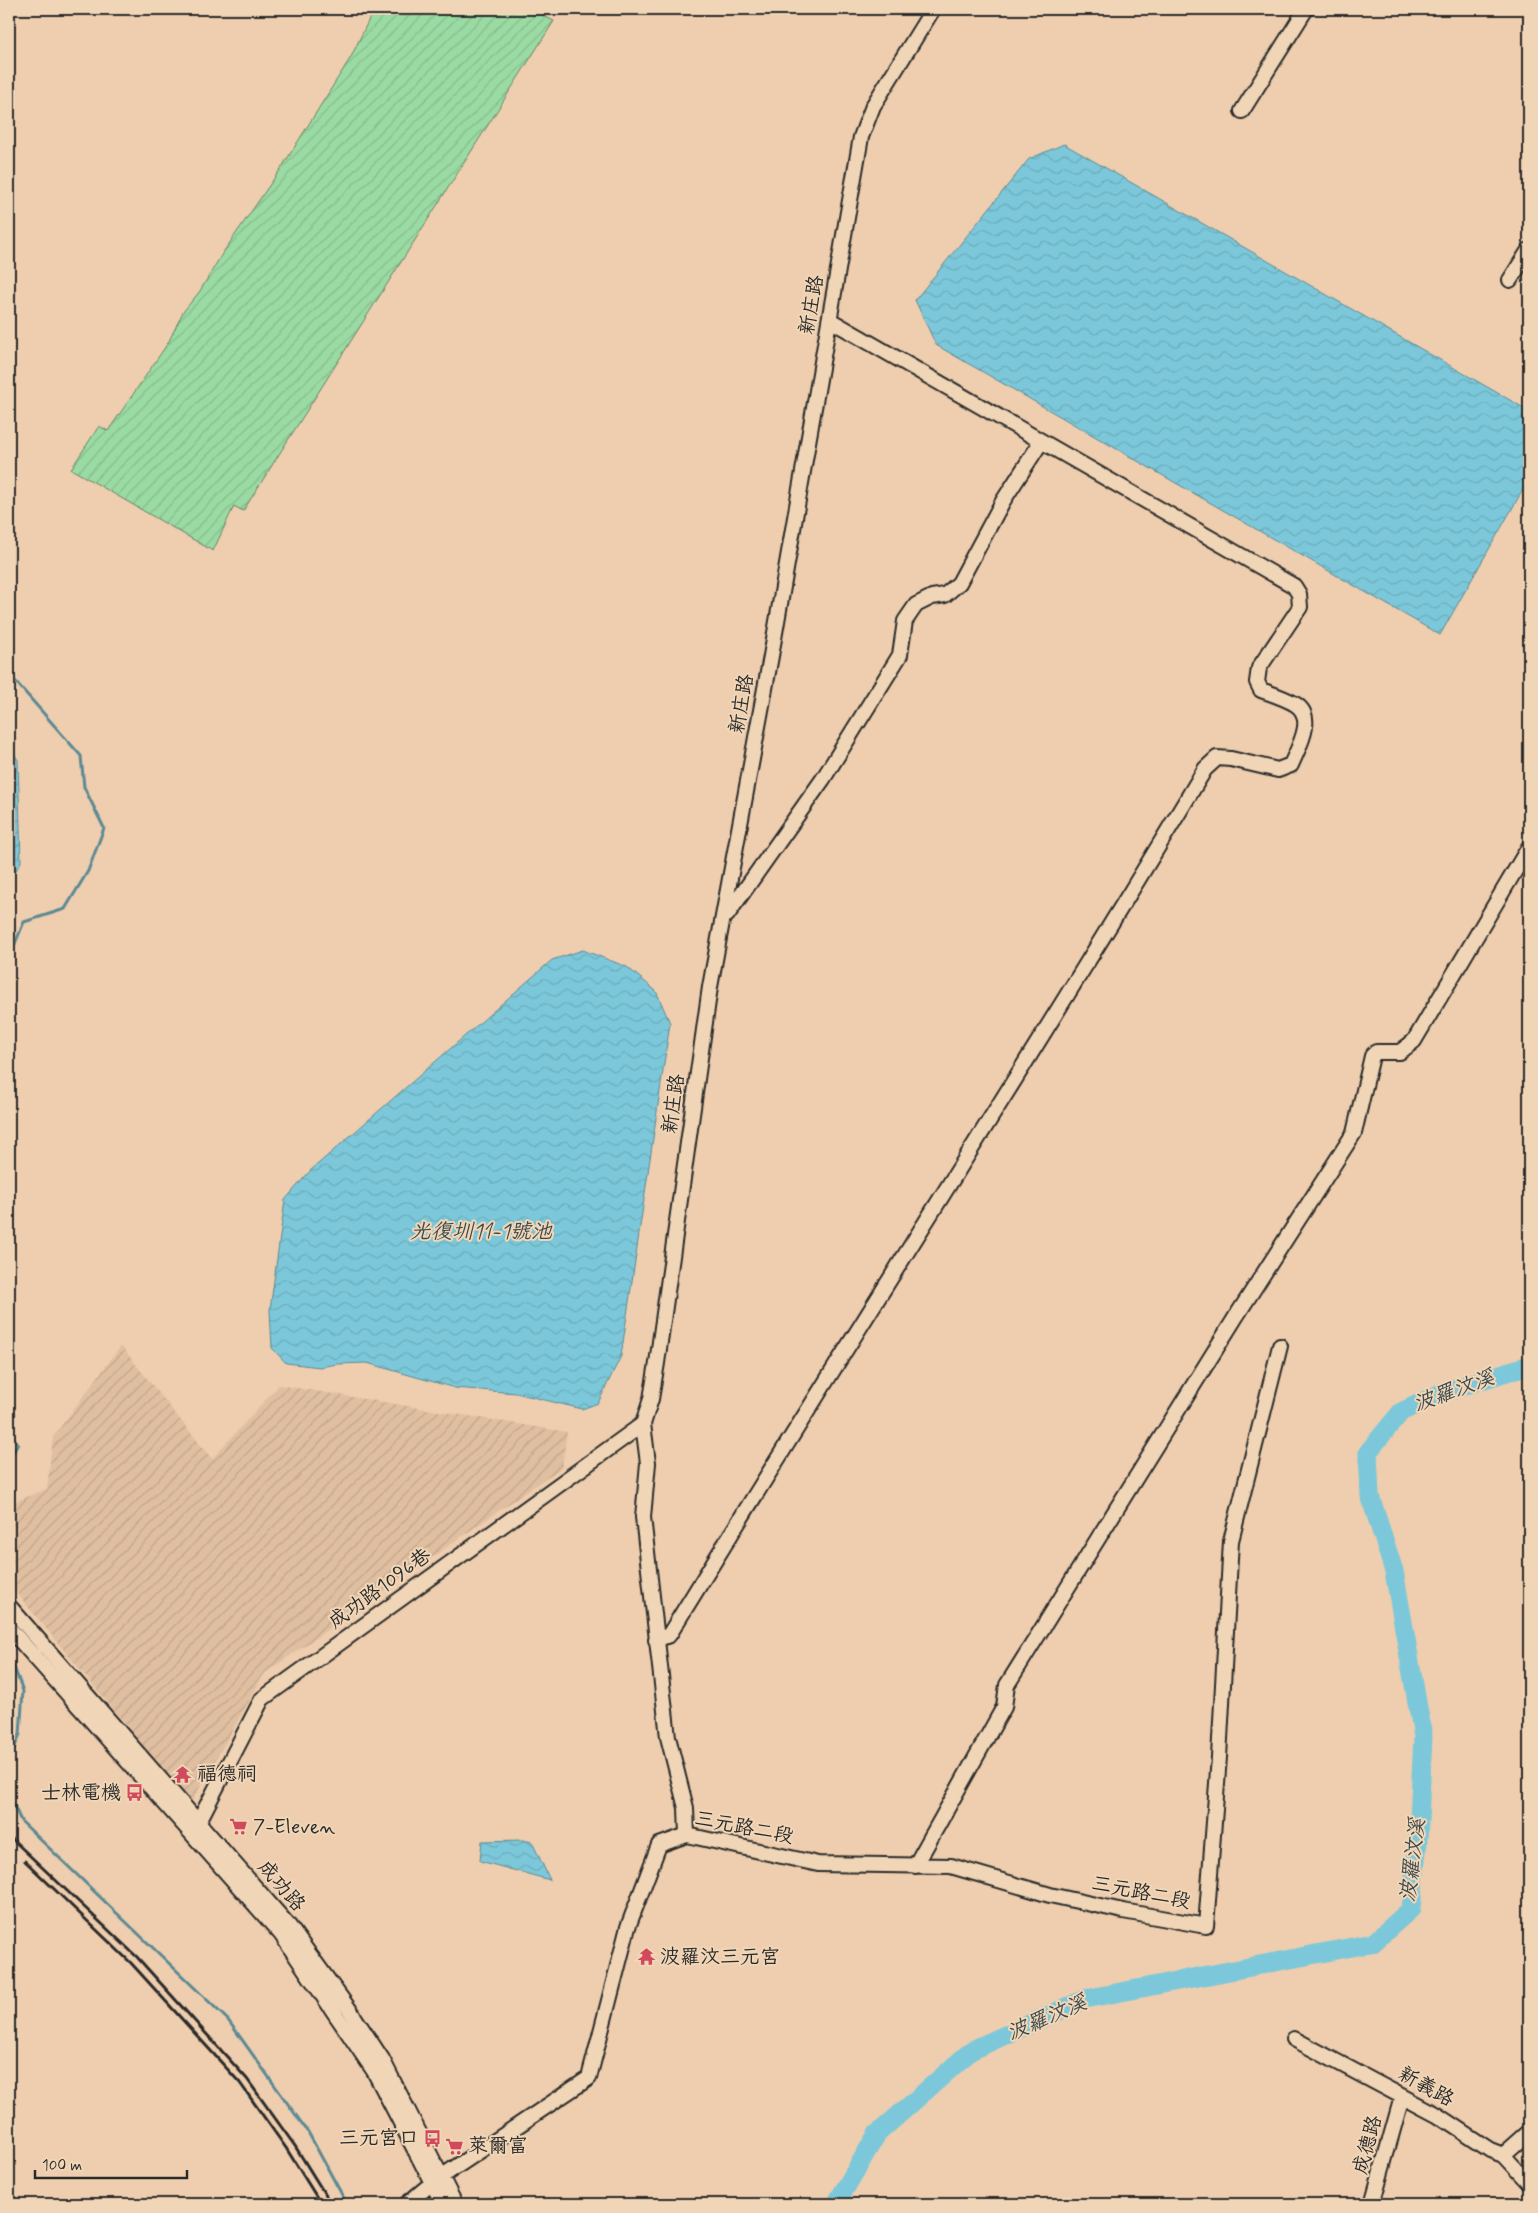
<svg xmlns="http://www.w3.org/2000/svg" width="1538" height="2213" viewBox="0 0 1538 2213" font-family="Mynerve,'LXGW WenKai TC',sans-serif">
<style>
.industrial{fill:url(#industrial-furrows)}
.garden{fill:url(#garden-furrows);stroke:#628267}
.water{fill:url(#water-waves);stroke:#5b8994}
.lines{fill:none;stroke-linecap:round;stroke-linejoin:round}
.stream{stroke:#5b8994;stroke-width:3}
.river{stroke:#7bc8da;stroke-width:19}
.minor-casing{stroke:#2b2b2b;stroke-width:18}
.minor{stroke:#f0d6b7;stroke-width:14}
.rail{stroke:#2b2b2b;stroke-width:3}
.labels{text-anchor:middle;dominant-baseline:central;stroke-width:4;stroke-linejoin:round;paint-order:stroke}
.street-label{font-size:20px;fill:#2b2b2b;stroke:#f0d6b7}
.poi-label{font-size:20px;fill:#2b2b2b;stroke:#f0d6b7;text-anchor:start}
.water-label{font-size:21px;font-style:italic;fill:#3b4a4e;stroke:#f0d6b7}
</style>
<defs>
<pattern id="industrial-furrows" width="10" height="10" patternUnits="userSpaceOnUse" patternTransform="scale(1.25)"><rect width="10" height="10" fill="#e0bfa1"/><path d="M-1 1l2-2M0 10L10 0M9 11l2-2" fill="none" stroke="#c0a48b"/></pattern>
<pattern id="garden-furrows" width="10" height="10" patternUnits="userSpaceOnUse" patternTransform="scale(1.25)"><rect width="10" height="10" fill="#9adaa3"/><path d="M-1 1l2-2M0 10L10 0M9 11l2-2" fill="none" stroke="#85bb8c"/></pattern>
<pattern id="water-waves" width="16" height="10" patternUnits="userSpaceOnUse" patternTransform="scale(1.25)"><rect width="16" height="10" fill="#7bc8da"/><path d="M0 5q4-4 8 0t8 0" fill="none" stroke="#6aacbb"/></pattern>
</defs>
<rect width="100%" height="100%" fill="#eeceae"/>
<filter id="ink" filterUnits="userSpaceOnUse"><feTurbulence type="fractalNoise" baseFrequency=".02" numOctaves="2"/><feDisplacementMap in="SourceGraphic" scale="10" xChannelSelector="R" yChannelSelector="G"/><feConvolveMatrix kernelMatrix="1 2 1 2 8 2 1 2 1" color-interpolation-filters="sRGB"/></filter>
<g filter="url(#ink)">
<path class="industrial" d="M 121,1346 L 212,1459 L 279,1385 L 567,1432 L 562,1467 L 265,1673 L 191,1803 L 9,1584 L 9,1504 L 47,1489 L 53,1437 Z"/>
<path class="garden" d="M 374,9 L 530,9 L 554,21 L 243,511 L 234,506 L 213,551 L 71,469 L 99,426 L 108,431 L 168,343 L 183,312 L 200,291 L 222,254 L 282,167 L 351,57 Z"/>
<path class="water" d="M 1064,144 L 1529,411 L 1529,479 L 1440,635 L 936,345 L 915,300 L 1029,159 Z
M 9,745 L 18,760 L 21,862 L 9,882 Z
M 583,950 L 627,967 L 656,991 L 670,1023 L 621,1356 L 598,1403 L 582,1409 L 516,1393 L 455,1388 L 367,1363 L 337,1364 L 320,1367 L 286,1363 L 272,1348 L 270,1310 L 285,1200 L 310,1171 L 552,960 Z
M 523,1840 L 532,1842 L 550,1880 L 480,1861 L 482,1841 Z"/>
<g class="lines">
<path class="stream" d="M 9,674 L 81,756 L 84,787 L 104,828 L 88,871 L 65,909 L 24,922 L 9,958
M 9,1430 L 18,1444 L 9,1459
M 9,1654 L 23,1691 L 20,1734 L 10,1759 L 9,1775
M 9,1795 L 21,1821 L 228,2020 L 308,2132 L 347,2204"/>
<path class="river" d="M 836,2204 L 877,2134 L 972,2050 L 1085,1999 L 1373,1943 L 1411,1909 L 1418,1841 L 1423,1736 L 1394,1571 L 1370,1496 L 1368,1452 L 1401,1412 L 1441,1393 L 1529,1365"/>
<defs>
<path id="minor" d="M 1242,111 L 1306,9
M 1510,280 L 1529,250
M 727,915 L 823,779 L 900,655 L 905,621 L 916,605 L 932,597 L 945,595 L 959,583 L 1003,501 L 1041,442
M 9,1606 L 289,1926 L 349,2009 L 382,2059 L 455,2204
M 9,1628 L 281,1934 L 374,2071 L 443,2204
M 656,1640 L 669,1635 C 846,1345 1031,1060 1205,769 L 1217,758 L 1231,759 L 1278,770 L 1291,765 C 1298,748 1317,717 1295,704 C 1285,698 1272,694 1261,690 L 1257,682 L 1259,668 L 1300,607 L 1299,594 L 1294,586 L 830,320
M 193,1828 L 199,1821 L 262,1699 L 643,1424
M 687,1835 L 686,1808 L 668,1737 L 643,1517 L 648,1463 L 643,1424 L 651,1399 L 657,1363 L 710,987 L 771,656 L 861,137 L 873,106 L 933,9
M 915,1866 L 1004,1707 L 1007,1685 L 1237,1315 L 1354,1133 L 1372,1056 L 1376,1052 L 1400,1052 L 1414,1041 L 1529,847
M 1294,2039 L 1437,2115 L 1490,2150 L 1503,2155 L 1529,2183
M 1503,2155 L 1529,2132
M 407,2204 L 432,2183 L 589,2078 L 628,1927 L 659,1845 L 687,1835 L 818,1864 L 951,1866 L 1050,1895 L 1123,1911 L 1206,1926 L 1219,1757 L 1231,1541 L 1280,1346
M 1372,2204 L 1402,2097"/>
</defs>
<use href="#minor" class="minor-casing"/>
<use href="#minor" class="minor"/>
<path class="rail" d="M 9,1836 L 137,1957 L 247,2079 L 295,2146 L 331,2204
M 25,1861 L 131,1963 L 240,2083 L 286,2148 L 321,2204"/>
</g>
</g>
<defs>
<symbol id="temple-bare" viewBox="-9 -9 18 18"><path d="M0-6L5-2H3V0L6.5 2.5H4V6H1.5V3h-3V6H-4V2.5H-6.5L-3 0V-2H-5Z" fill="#d1495b" stroke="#f0d6b7" stroke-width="2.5" paint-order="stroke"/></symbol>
<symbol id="bus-bare" viewBox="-9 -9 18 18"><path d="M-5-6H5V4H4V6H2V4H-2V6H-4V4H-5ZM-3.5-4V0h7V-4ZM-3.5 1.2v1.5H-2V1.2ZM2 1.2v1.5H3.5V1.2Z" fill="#d1495b" stroke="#f0d6b7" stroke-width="2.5" paint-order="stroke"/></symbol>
<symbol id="supermarket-bare" viewBox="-9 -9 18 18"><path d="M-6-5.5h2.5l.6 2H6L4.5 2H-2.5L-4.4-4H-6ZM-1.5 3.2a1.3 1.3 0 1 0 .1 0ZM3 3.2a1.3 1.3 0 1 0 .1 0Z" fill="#d1495b" stroke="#f0d6b7" stroke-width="2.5" paint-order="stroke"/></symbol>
</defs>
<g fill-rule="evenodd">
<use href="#temple-bare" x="170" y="1762" width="25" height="25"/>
<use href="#bus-bare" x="122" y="1780" width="25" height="25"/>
<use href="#supermarket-bare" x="226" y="1814" width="25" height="25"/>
<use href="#temple-bare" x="634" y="1944" width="25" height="25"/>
<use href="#bus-bare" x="420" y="2126" width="25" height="25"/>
<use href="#supermarket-bare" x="442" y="2134" width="25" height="25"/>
</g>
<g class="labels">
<g class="street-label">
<text transform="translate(812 305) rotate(-80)">新庄路</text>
<text transform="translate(742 704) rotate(-80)">新庄路</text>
<text transform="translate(674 1104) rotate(-82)">新庄路</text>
<text transform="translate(380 1589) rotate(-36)">成功路1096巷</text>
<text transform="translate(744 1828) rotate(11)">三元路二段</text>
<text transform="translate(281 1886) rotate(49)">成功路</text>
<text transform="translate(1141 1893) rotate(11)">三元路二段</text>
<text transform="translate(1426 2087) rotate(29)">新義路</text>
<text transform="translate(1368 2145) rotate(-75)">成德路</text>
</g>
<g class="poi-label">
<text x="197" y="1774">福德祠</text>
<text x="121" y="1793" text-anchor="end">士林電機</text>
<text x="253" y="1827">7-Eleven</text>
<text x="660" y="1957">波羅汶三元宮</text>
<text x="419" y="2138" text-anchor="end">三元宮口</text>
<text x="468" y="2146">萊爾富</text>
</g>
<g class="water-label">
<text x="481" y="1232">光復圳11-1號池</text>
<text transform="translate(1454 1391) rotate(-20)">波羅汶溪</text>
<text transform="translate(1413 1860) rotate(-83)">波羅汶溪</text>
<text transform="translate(1047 2018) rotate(-23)">波羅汶溪</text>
</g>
</g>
<rect width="1538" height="2213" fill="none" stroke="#f0d6b7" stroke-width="30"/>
<rect x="15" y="15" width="1508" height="2183" fill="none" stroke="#2b2b2b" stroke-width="2" filter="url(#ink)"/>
<path d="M35 2170v8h152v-8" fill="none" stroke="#2b2b2b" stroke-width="2.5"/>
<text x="42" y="2170" font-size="15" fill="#2b2b2b" stroke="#f0d6b7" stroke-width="4" paint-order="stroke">100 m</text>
</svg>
